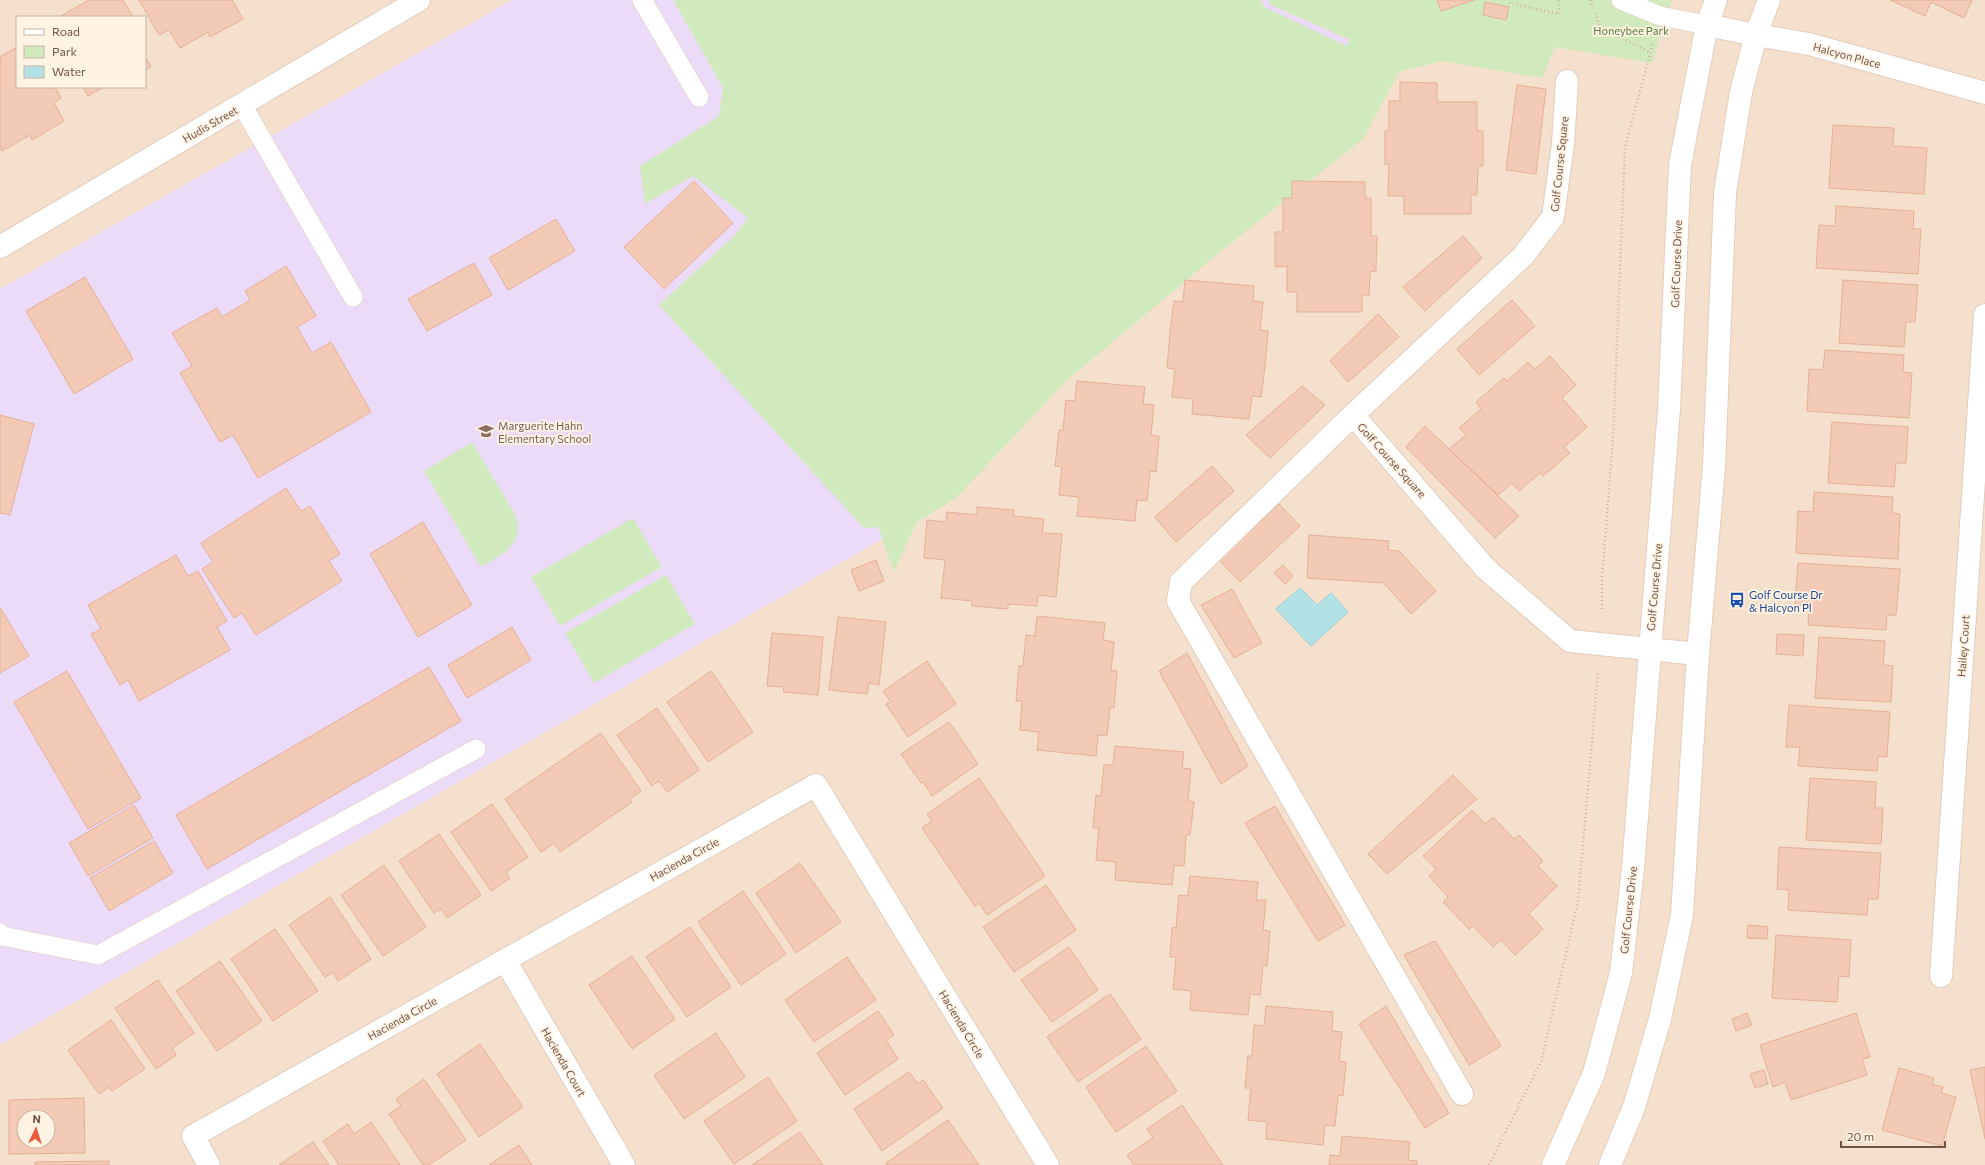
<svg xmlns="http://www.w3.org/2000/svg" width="1985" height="1165" viewBox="0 0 1985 1165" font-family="Commissioner,sans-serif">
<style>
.residential{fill:#f4e0cc;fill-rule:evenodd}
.education{fill:#ecdbf8}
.green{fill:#d1eabd}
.water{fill:#b2e1e6;stroke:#98d1d8}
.building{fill:#f3cab5;stroke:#e5af95;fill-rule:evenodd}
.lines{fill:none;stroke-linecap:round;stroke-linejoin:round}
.lane-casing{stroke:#e2ccbd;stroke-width:20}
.street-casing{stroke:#e2ccbd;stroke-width:24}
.secondary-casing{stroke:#e8cdba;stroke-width:24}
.path{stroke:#d7ad99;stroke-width:2.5;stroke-dasharray:1 3;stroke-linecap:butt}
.lane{stroke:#fff;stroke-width:19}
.street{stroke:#fff;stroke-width:22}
.secondary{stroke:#fff;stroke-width:22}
.labels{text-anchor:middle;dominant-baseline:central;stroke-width:3.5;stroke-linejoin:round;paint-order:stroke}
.park-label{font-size:11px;fill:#53783e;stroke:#fff3e4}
.street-label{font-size:11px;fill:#725346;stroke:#fff3e4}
.education-label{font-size:11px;fill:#785e54;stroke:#fff3e4;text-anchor:start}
.transit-label{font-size:11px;fill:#164399;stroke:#fff3e4;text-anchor:start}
</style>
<rect width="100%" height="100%" fill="#fdefde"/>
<path class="residential" d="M 0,0 L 1985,0 L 1985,1165 L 0,1165 ZM 17,17 L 145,17 L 145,87 L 17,87 ZM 24,1117 L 48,1117 L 48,1141 L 24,1141 Z"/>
<path class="education" d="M 512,0 L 1269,0 L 1271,5 L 1361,45 L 891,534 L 0,1045 L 0,289 Z"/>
<path class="green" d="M 673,0 L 1261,0 L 1264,7 L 1347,46 L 1349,39 L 1271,5 L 1269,0 L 1672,0 L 1652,63 L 1555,47 L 1542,78 L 1443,61 L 1399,72 L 1363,139 L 1226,247 L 1066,381 L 956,498 L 917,522 L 894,572 L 878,527 L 864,528 L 659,305 L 734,236 L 748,218 L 693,176 L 645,204 L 640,166 L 719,116 L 723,88 Z
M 472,442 L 515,514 C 525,544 504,554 481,567 L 424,471 Z
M 633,518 L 662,567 L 560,626 L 531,577 Z
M 666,575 L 695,624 L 594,683 L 565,633 Z"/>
<path class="water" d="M 1300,588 L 1317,605 L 1331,593 L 1348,612 L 1311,646 L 1276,609 Z"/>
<path class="building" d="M 89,0 L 123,0 L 133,17 L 59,17 Z
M 139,0 L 232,0 L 243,19 L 210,37 L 208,32 L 180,48 L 169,30 L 159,35 Z
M 1437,0 L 1474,0 L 1441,11 Z
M 1890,0 L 1972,0 L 1964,18 L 1931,2 L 1925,16 Z
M 1485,2 L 1509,7 L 1506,20 L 1483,15 Z
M 15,48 L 17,51 L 17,87 L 55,87 L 61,98 L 54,103 L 64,121 L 32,140 L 30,135 L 2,151 L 0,148 L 0,57 Z
M 145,56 L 151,67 L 145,70 Z
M 1400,82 L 1437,83 L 1437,102 L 1477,102 L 1477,131 L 1483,131 L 1483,166 L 1478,166 L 1477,195 L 1471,195 L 1471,214 L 1404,214 L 1404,196 L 1388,196 L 1389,164 L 1385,165 L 1385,131 L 1389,131 L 1389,101 L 1400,101 Z
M 1517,85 L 1546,89 L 1536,174 L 1506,170 Z
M 83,87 L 104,87 L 88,96 Z
M 1833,125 L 1894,128 L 1893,146 L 1927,148 L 1924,194 L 1829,188 Z
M 694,181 L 733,223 L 664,289 L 624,247 Z
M 1292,181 L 1365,182 L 1365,198 L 1371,198 L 1371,236 L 1377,236 L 1376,271 L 1370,272 L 1369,295 L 1362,295 L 1362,312 L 1297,312 L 1297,292 L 1287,292 L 1287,266 L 1275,267 L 1275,232 L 1283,232 L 1283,198 L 1292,198 Z
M 1836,206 L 1914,211 L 1913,229 L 1921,229 L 1918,274 L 1816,268 L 1819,225 L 1835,226 Z
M 556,219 L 575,251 L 508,290 L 489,258 Z
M 1463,236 L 1482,258 L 1425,311 L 1403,287 Z
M 474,263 L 492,295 L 427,331 L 408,299 Z
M 286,266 L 316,316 L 297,327 L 312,353 L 331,342 L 371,412 L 258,478 L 233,435 L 220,442 L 180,373 L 192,366 L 172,333 L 217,308 L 222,317 L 250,300 L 245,291 Z
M 85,277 L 133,359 L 74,394 L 26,311 Z
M 1185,280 L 1254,286 L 1253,301 L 1263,302 L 1260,330 L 1268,331 L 1265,367 L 1261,397 L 1252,396 L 1249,419 L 1192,414 L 1193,399 L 1172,397 L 1175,369 L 1167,368 L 1170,332 L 1174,301 L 1183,302 Z
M 1843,280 L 1918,285 L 1915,322 L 1906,322 L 1904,347 L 1839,343 Z
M 1512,300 L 1535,326 L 1479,375 L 1457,349 Z
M 1378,314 L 1399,337 L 1348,382 L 1330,361 Z
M 1825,350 L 1904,355 L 1903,372 L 1912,373 L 1909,418 L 1807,411 L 1809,369 L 1823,370 Z
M 1550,356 L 1576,385 L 1562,398 L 1587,427 L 1564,447 L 1570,453 L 1543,476 L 1540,473 L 1519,491 L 1512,483 L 1498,495 L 1449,449 L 1466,435 L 1459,428 L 1481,409 L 1476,402 L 1504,378 L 1507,381 L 1528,362 L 1535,369 Z
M 1077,381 L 1145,387 L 1143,404 L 1154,405 L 1151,435 L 1159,436 L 1156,472 L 1150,471 L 1147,501 L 1137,500 L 1135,521 L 1077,516 L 1079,497 L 1059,495 L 1062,467 L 1055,466 L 1059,430 L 1063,430 L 1066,400 L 1075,401 Z
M 1302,386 L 1325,405 L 1270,458 L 1246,435 Z
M 0,415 L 34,424 L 10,515 L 0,513 Z
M 1832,422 L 1908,427 L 1906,463 L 1896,463 L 1894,487 L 1828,483 Z
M 1425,426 L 1519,516 L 1495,538 L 1406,447 Z
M 1212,466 L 1234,491 L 1176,542 L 1155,517 Z
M 286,488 L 301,511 L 310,506 L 340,554 L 329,561 L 342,581 L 256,635 L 242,613 L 234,618 L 202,569 L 213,562 L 201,543 Z
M 1814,492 L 1893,497 L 1892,513 L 1900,514 L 1898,559 L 1796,553 L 1798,511 L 1813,512 Z
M 1279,504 L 1300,526 L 1240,582 L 1219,560 Z
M 977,507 L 1014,510 L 1013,516 L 1044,519 L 1042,533 L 1062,534 L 1056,597 L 1038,595 L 1037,606 L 1008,604 L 1008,609 L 972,606 L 972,601 L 941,598 L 945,560 L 924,558 L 927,520 L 946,522 L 947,512 L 977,515 Z
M 423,522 L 472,605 L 418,637 L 370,554 Z
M 1309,535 L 1389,541 L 1388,550 L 1399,551 L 1436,591 L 1411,614 L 1384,583 L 1307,578 Z
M 176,555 L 188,576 L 198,571 L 227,621 L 217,627 L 230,650 L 139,701 L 128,680 L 120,685 L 91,634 L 101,629 L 88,605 Z
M 876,560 L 884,581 L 859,591 L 851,570 Z
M 1798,563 L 1900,569 L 1896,615 L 1887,615 L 1886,630 L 1808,625 L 1809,606 L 1795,605 Z
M 1283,565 L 1293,576 L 1285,584 L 1274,573 Z
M 1232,589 L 1262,643 L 1234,658 L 1201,605 Z
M 0,607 L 29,656 L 0,673 Z
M 1037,616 L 1105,623 L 1103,640 L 1114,642 L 1111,671 L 1117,671 L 1114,708 L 1110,707 L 1107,736 L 1098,735 L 1096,756 L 1037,750 L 1039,732 L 1020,730 L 1022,701 L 1016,701 L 1019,666 L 1023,666 L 1026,635 L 1035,636 Z
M 838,617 L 886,622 L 879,685 L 869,683 L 867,694 L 829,690 Z
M 512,627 L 531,660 L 467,698 L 448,665 Z
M 772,633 L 823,637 L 818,695 L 783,692 L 784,687 L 767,686 Z
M 1777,634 L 1804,635 L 1803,656 L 1776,654 Z
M 1819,637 L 1885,641 L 1883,665 L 1893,666 L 1891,702 L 1815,698 Z
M 1187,653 L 1248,766 L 1221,784 L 1159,671 Z
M 927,661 L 956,704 L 908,737 L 886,704 L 891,702 L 883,691 Z
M 429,667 L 461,721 L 207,869 L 176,815 Z
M 67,671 L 141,798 L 88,829 L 14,702 Z
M 711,671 L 753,732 L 708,762 L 667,702 Z
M 1789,705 L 1890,712 L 1887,757 L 1878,756 L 1877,771 L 1798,766 L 1800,747 L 1786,747 Z
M 657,708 L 699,770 L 667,792 L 659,781 L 652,786 L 617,735 Z
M 949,722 L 978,764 L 932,796 L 923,782 L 921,783 L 901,754 Z
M 601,733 L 641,791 L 630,799 L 632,802 L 560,852 L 554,843 L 541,852 L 505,799 Z
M 1115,746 L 1184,752 L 1182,768 L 1191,769 L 1188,801 L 1194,802 L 1190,835 L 1186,835 L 1184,866 L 1174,865 L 1172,885 L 1115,880 L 1116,862 L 1096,860 L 1099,828 L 1093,828 L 1096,795 L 1101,796 L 1104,765 L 1113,765 Z
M 1453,775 L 1477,799 L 1387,874 L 1368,854 Z
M 979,778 L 1045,876 L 987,915 L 979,903 L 975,906 L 922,828 L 932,821 L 927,814 Z
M 1810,778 L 1876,782 L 1875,808 L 1883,808 L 1881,844 L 1806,840 Z
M 492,804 L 528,857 L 506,872 L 510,878 L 491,891 L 451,832 Z
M 134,805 L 153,838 L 88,876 L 69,843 Z
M 1275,806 L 1345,925 L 1318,941 L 1245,823 Z
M 1472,810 L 1485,824 L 1493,817 L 1514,839 L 1519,835 L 1543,861 L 1538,866 L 1557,886 L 1529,914 L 1543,929 L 1515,955 L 1501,940 L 1493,947 L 1473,926 L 1469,929 L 1443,902 L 1448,897 L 1429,876 L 1436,869 L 1423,856 Z
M 439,834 L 481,895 L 447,918 L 441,909 L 434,913 L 399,861 Z
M 154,841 L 173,873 L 109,911 L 90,878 Z
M 1779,847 L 1881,853 L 1878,899 L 1868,899 L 1867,915 L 1788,910 L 1789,890 L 1777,889 Z
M 800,863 L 841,922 L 796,953 L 756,893 Z
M 384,865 L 426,927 L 383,956 L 341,895 Z
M 1190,876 L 1258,882 L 1256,900 L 1266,900 L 1263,930 L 1270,931 L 1267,966 L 1263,965 L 1260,995 L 1250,994 L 1248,1015 L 1190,1010 L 1191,991 L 1173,989 L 1176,957 L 1170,957 L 1172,927 L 1176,928 L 1179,895 L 1188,896 Z
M 1046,885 L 1076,930 L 1014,972 L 983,927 Z
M 743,891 L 786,954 L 741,985 L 698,922 Z
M 330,897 L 371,959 L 338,981 L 333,972 L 325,977 L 289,925 Z
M 1748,925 L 1768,927 L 1767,939 L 1747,938 Z
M 690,927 L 731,987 L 687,1017 L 646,957 Z
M 275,929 L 318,991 L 273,1021 L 231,959 Z
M 1776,935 L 1851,940 L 1849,977 L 1839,976 L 1837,1002 L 1772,998 Z
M 1435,941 L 1501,1046 L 1469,1065 L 1404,955 Z
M 1069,947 L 1098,990 L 1052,1022 L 1021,980 Z
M 632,956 L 675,1019 L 632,1049 L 589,985 Z
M 847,957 L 876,1000 L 814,1042 L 785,1000 Z
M 220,961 L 262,1021 L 217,1051 L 176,991 Z
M 158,980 L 194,1033 L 172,1048 L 176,1055 L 156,1069 L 115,1008 Z
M 1110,994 L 1141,1039 L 1078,1082 L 1047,1037 Z
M 1266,1006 L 1333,1012 L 1332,1031 L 1342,1032 L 1339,1061 L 1346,1062 L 1343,1096 L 1338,1095 L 1335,1126 L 1325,1125 L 1323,1145 L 1266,1139 L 1267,1122 L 1248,1120 L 1251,1088 L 1245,1088 L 1248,1056 L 1252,1056 L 1254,1025 L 1264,1026 Z
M 1386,1006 L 1449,1113 L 1425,1128 L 1359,1024 Z
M 878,1011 L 894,1035 L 886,1040 L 898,1059 L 845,1095 L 817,1053 Z
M 1747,1013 L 1752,1025 L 1736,1031 L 1732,1019 Z
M 1856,1013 L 1870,1057 L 1862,1059 L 1867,1075 L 1791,1100 L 1785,1082 L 1773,1087 L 1760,1045 Z
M 111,1020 L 145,1069 L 112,1091 L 109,1087 L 99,1094 L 68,1050 Z
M 716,1033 L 745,1077 L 684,1119 L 654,1075 Z
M 480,1044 L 523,1107 L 479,1137 L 437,1074 Z
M 1146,1046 L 1177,1091 L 1116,1132 L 1086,1087 Z
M 1985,1067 L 1985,1139 L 1970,1070 Z
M 1899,1068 L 1934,1078 L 1932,1084 L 1943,1087 L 1941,1093 L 1956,1097 L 1942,1146 L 1882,1130 Z
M 1764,1070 L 1768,1084 L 1755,1088 L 1750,1074 Z
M 909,1072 L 918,1084 L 923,1080 L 943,1108 L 882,1151 L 854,1109 Z
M 768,1077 L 797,1121 L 734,1164 L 704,1121 Z
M 424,1079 L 466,1140 L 429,1165 L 423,1165 L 389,1114 L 401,1106 L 396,1099 Z
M 84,1098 L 85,1153 L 9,1154 L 9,1100 ZM 24,1117 L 48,1117 L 48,1141 L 24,1141 Z
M 1182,1105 L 1223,1165 L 1134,1165 L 1127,1155 L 1153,1138 L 1147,1129 Z
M 948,1120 L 979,1165 L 887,1165 L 886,1163 Z
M 371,1122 L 400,1165 L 339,1165 L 323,1141 L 348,1124 L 354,1134 Z
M 800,1132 L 823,1165 L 752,1165 Z
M 1342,1136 L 1410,1142 L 1408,1160 L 1417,1161 L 1417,1165 L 1329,1165 L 1330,1155 L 1340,1156 Z
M 313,1142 L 329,1165 L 279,1165 Z
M 519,1145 L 532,1165 L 489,1165 Z
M 109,1161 L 109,1165 L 35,1165 L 35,1162 Z"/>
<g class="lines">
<defs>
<path id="lane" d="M 642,0 L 699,97
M 1621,0 L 1660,16 L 1707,25
M 242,105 L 353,297
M 0,933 L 2,936 L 98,955 L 476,749"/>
<path id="street" d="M 1707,25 L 1756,35 L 1809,44 L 1985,93
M 1567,81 L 1563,144 L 1553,217 L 1523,256 L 1353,415 L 1486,569 L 1570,641 L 1698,654
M 0,247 L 419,0
M 1353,415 L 1181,582 L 1178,601 L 1462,1094
M 505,960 L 624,1165
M 1941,976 L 1985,315
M 209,1165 L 193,1136 L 816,785 L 1048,1165"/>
<path id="secondary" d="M 1553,1165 L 1594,1073 L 1621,973 L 1633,868 L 1669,409 L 1680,165 L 1707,25 L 1716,0
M 1610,1165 L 1634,1107 L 1660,1019 L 1682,915 L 1698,654 L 1714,466 L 1725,193 L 1741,92 L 1756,35 L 1769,0"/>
</defs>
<use href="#lane" class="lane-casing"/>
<use href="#street" class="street-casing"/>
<use href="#secondary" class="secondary-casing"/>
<path class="path" d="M 1590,0 L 1593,8
M 1509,3 L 1559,14 L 1559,0
M 1595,13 L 1600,27 L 1650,52
M 1602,609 L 1602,578 L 1613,439 L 1625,147 L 1653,43
M 1489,1165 L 1541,1062 L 1578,902 L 1598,673"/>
<use href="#lane" class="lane"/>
<use href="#street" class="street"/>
<use href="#secondary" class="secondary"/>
</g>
<defs>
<symbol id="school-bare" viewBox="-9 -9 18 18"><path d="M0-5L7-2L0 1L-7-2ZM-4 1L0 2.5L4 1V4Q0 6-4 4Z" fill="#8d6e63" stroke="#fff3e4" stroke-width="2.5" paint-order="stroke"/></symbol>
<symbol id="bus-bare" viewBox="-9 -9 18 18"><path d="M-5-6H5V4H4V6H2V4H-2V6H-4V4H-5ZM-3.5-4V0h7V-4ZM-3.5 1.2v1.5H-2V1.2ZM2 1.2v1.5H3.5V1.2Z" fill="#1a4fb4" stroke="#fff3e4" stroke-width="2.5" paint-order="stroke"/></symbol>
</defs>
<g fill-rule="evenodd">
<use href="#school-bare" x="475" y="420" width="22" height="22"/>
<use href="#bus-bare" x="1726" y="589" width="22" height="22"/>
</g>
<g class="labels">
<g class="park-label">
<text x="1631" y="30">Honeybee Park</text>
</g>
<g class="street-label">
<text transform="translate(1847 55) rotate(15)">Halcyon Place</text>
<text transform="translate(210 124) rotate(-30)">Hudis Street</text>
<text transform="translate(1559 164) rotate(-84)">Golf Course Square</text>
<text transform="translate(1676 264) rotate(-88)">Golf Course Drive</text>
<text transform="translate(1392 460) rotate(48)">Golf Course Square</text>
<text transform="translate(1654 587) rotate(-85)">Golf Course Drive</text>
<text transform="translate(1963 646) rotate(-86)">Hailey Court</text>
<text transform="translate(684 859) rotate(-29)">Hacienda Circle</text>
<text transform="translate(1628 910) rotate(-84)">Golf Course Drive</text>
<text transform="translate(402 1018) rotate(-29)">Hacienda Circle</text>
<text transform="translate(962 1024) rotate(59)">Hacienda Circle</text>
<text transform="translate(564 1062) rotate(60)">Hacienda Court</text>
</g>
<g class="education-label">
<text x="498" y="425">Marguerite Hahn<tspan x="498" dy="13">Elementary School</tspan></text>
</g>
<g class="transit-label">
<text x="1749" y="594">Golf Course Dr<tspan x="1749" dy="13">&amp; Halcyon Pl</tspan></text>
</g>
</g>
<rect x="16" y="16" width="130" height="72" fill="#fff3e4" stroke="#c7b3a5"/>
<rect x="24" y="29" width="20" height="6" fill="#ffffff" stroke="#c7b3a5"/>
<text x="52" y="36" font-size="12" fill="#725346">Road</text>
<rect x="24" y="46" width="20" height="12" fill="#d1eabd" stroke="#c7b3a5"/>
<text x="52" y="56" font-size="12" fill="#725346">Park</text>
<rect x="24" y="66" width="20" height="12" fill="#b2e1e6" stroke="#c7b3a5"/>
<text x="52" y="76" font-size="12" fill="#725346">Water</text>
<g transform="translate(36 1129) rotate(4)"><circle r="19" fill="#fff3e4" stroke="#c7b3a5"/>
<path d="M0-3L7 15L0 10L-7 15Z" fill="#eb5c3e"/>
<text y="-6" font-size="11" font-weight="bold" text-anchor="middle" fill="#725346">N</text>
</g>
<path d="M1841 1141v6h104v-6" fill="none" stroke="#725346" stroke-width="2"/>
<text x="1847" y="1141" font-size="12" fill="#725346" stroke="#fff3e4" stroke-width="3" paint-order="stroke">20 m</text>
</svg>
